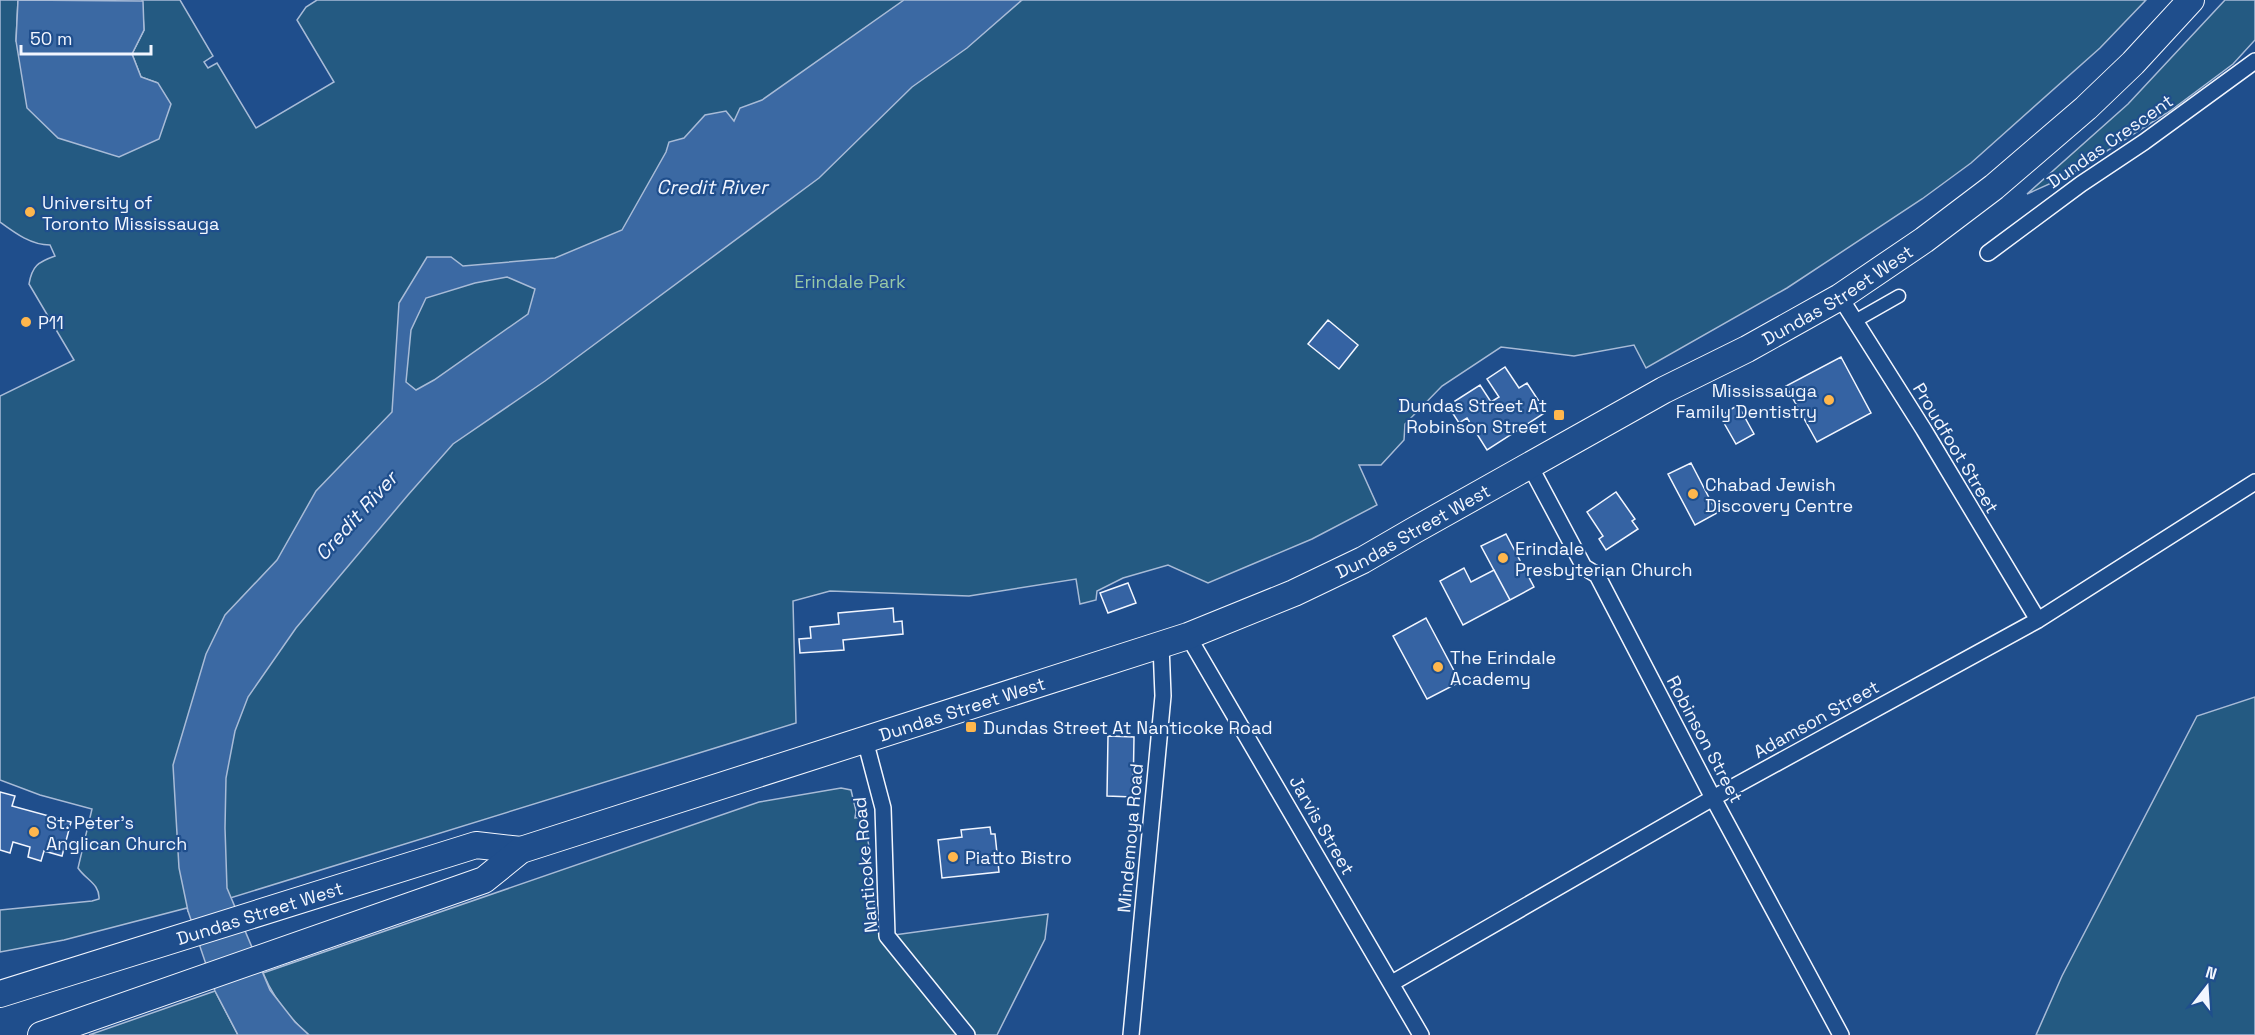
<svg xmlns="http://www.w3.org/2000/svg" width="2255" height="1035" viewBox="0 0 2255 1035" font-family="'Space Grotesk',sans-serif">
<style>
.green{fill:#245a82;stroke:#a8bbd7;stroke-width:1.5}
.water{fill:#3b69a3;stroke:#a8bbd7;stroke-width:1.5;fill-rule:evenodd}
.building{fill:#3563a3;stroke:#f2f6ff;stroke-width:1.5}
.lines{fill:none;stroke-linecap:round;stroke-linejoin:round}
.pedestrian-casing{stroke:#f2f6ff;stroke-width:15}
.minor-casing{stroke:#f2f6ff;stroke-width:18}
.primary-casing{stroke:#f2f6ff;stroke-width:28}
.pedestrian{stroke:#1f4e8c;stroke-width:12}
.minor{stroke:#1f4e8c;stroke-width:15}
.primary{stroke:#1f4e8c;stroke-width:26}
.poi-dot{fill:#ffb74d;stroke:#1f4e8c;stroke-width:2}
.labels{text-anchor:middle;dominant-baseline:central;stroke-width:4.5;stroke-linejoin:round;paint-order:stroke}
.street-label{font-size:18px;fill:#f2f6ff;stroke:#1f4e8c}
.poi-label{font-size:18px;fill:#f2f6ff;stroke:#1f4e8c;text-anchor:start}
.park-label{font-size:18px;fill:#97c8a6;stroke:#1f4e8c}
.water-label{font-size:20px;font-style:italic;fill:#f2f6ff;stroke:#1f4e8c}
</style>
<rect width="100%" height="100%" fill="#1f4e8c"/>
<path class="green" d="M 0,0 L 18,0 L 16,41 L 158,83 L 141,77 L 132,54 L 144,30 L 142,0 L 180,0 L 213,56 L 204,62 L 208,68 L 217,63 L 256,128 L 334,82 L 297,20 L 306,7 L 317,0 L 2146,0 L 2100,48 L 1971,163 L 1922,199 L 1787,288 L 1646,368 L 1634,345 L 1574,356 L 1501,347 L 1442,386 L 1405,424 L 1404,440 L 1381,465 L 1359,465 L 1377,505 L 1312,539 L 1208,583 L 1168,565 L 1123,578 L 1097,591 L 1096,600 L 1080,604 L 1076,579 L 969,596 L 830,591 L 793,601 L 796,723 L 188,911 L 187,908 L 64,940 L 0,952 L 0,910 L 92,901 L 99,899 C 100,884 86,880 78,868 L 92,809 L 40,795 L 0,780 L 0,396 L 74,360 L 29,284 C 32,266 38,262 55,256 L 50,245 C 31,245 15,233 0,222 Z
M 2225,0 L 2255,0 L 2255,40 L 2233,64 L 2170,111 L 2069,175 L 2027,194 L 2128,104 Z
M 2255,697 L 2255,1035 L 2036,1035 L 2062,976 L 2197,716 Z
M 841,788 L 851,790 L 856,811 L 855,818 L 864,817 L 871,859 L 876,932 L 894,935 L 1048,914 L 1045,939 L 997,1035 L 309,1035 C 289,1018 273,997 263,973 L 759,802 Z
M 215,991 L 238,1035 L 89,1035 Z"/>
<path class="water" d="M 18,0 L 143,1 L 144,30 L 132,54 L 141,77 L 158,83 L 171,104 L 159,139 L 119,157 L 58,138 L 27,108 L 16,41 Z
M 904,0 L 1022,0 L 967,48 L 912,87 L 819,178 L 545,381 L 453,444 L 408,495 L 296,628 L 248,697 L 235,731 L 226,778 L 225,828 L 227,888 L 270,990 L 295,1022 L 309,1035 L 238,1035 L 215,991 L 188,911 L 179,868 L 173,765 L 206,654 L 225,615 L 277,560 L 316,491 L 392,412 L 399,303 L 427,257 L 451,257 L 463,266 L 555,258 L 622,230 L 666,152 L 669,142 L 684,138 L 705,115 L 726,111 L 734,121 L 740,108 L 762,100 ZM 507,277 L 535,289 L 528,314 L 434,380 L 416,390 L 406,382 L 411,330 L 426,298 L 475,283 Z"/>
<path class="building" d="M 1328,320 L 1358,345 L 1339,369 L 1308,344 Z
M 1841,357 L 1871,413 L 1817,442 L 1786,386 Z
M 1505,367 L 1519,388 L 1527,383 L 1546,412 L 1487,450 L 1467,418 L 1459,423 L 1450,409 L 1457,404 L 1455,401 L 1480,385 L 1491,402 L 1499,397 L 1487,379 Z
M 1738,405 L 1754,434 L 1736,444 L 1720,416 Z
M 1691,463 L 1717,513 L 1695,525 L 1668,474 Z
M 1616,492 L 1635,519 L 1632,521 L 1638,529 L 1606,550 L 1599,539 L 1603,536 L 1587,512 Z
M 1506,534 L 1534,587 L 1510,600 L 1481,546 Z
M 1464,568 L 1471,582 L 1494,570 L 1510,600 L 1463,625 L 1440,581 Z
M 1128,583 L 1136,603 L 1108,613 L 1100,593 Z
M 893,608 L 894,622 L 902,621 L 903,634 L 843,640 L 844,650 L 800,653 L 799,639 L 811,638 L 810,627 L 839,624 L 838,613 Z
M 1426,618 L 1460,682 L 1427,699 L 1393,636 Z
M 1108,736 L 1134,737 L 1133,797 L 1107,796 Z
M 0,792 L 15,796 L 12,806 L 71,822 L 62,856 L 44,851 L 41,861 L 28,857 L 30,847 L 13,842 L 10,853 L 0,850 Z
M 990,827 L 991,834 L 995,834 L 999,872 L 942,878 L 938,840 L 962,837 L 961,830 Z"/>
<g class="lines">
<defs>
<path id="pedestrian" d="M 1855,321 L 1899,296"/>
<path id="minor" d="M 1988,253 L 2081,184 L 2144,142 L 2255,61
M 1840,297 L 1924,430 L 2038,620
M 1530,466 L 1584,567 L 1597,575 L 1713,798 L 1841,1035
M 1188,636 L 1421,1035
M 865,740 L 883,808 L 887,936 L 967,1035
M 1392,983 L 1713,798 L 2038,620 L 2255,482
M 1131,1035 L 1163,696 L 1161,645"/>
<g id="primary">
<path id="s1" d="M 0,994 L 476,845 L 521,850"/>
<path id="s2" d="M 41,1035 L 484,880 L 521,850 L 1188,636 L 1294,593 L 1363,560 L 1413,531 L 1664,390 L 1747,349 L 1840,297 L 1924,240 L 1994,187 L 2086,108 L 2133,63 L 2191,0"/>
</g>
</defs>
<use href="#pedestrian" class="pedestrian-casing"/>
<use href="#minor" class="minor-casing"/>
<use href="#primary" class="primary-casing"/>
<use href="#pedestrian" class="pedestrian"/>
<use href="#minor" class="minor"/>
<use href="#primary" class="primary"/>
</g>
<g class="poi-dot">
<circle cx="30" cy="212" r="6"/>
<circle cx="26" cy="322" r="6"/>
<circle cx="1829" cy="400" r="6"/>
<rect x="1553" y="409" width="12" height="12" rx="3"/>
<circle cx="1693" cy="494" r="6"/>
<circle cx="1503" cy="558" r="6"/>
<circle cx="1438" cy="667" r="6"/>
<rect x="965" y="721" width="12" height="12" rx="3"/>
<circle cx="34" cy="832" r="6"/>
<circle cx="953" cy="857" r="6"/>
</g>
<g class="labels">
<g class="street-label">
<text transform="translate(2110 141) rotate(-35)">Dundas Crescent</text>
<text stroke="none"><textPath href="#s2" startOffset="1952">Dundas Street West</textPath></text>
<text transform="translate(1956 448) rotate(59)">Proudfoot Street</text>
<text stroke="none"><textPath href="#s2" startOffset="1466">Dundas Street West</textPath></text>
<text stroke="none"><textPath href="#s2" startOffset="980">Dundas Street West</textPath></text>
<text transform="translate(1816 719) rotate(-29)">Adamson Street</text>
<text transform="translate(1705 739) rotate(62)">Robinson Street</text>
<text transform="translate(1322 825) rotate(60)">Jarvis Street</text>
<text transform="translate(1130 838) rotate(-85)">Mindemoya Road</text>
<text transform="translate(865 865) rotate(-95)">Nanticoke Road</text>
<text stroke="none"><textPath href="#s1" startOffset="272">Dundas Street West</textPath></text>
</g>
<g class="poi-label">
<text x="42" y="202">University of<tspan x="42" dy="21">Toronto Mississauga</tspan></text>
<text x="38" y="322">P11</text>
<text x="1817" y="390" text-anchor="end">Mississauga<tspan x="1817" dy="21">Family Dentistry</tspan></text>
<text x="1547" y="405" text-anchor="end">Dundas Street At<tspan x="1547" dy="21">Robinson Street</tspan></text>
<text x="1705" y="484">Chabad Jewish<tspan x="1705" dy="21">Discovery Centre</tspan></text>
<text x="1515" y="548">Erindale<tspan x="1515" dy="21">Presbyterian Church</tspan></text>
<text x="1450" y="657">The Erindale<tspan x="1450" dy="21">Academy</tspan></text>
<text x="983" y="727">Dundas Street At Nanticoke Road</text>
<text x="46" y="822">St. Peter's<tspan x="46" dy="21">Anglican Church</tspan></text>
<text x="965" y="857">Piatto Bistro</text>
</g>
<g class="park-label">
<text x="850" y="281">Erindale Park</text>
</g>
<g class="water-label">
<text x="712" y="187">Credit River</text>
<text transform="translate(356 516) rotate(-48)">Credit River</text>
</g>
</g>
<g transform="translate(2207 987) rotate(17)" stroke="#1f4e8c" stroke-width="4.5" paint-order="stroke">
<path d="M0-4.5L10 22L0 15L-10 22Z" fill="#f2f6ff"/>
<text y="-9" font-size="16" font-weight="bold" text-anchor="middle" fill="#f2f6ff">N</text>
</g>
<path d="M21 45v9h130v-9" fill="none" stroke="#f2f6ff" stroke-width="3"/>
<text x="30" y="45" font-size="18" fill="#f2f6ff" stroke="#1f4e8c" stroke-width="4.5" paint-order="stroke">50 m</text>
</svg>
